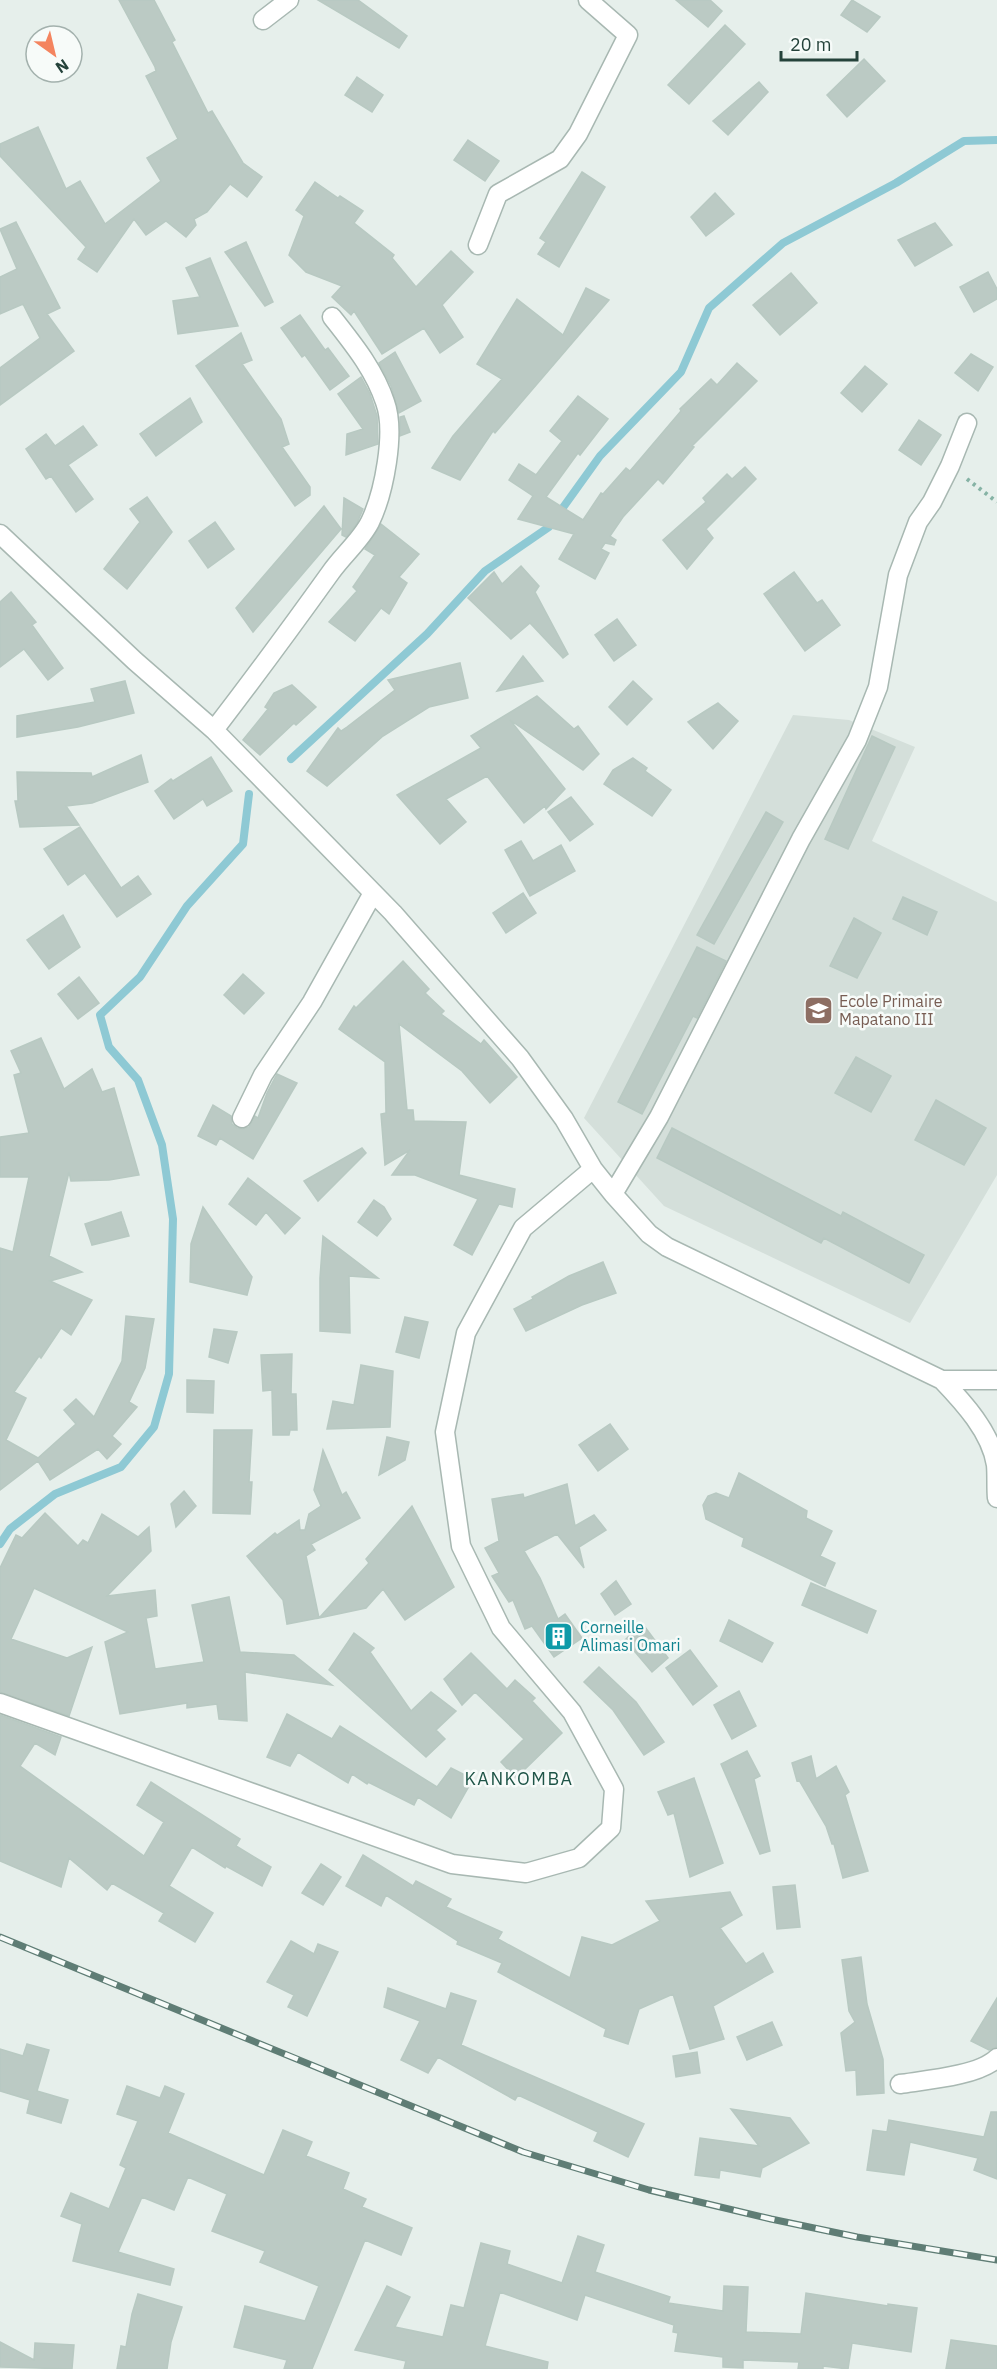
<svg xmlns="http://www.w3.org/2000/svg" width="997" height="2369" viewBox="0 0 997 2369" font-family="'IBM Plex Sans',sans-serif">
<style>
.built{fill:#d4dfda}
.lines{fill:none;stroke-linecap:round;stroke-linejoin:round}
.stream{stroke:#8ec9d4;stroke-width:8}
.building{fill:#bbcac4;stroke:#b8c9c2;stroke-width:1.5}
.minor-casing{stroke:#a8b8b2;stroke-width:21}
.path{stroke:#86b3a5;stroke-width:4;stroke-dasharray:3 4.5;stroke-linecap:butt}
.minor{stroke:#fff;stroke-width:18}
.rail-casing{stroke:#5f7d75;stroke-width:7}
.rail{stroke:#f7fbf9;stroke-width:4.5;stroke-dasharray:14;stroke-linecap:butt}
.labels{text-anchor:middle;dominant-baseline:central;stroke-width:5;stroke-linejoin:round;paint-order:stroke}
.education-label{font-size:16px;fill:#785e54;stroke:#f7fbf9;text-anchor:start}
.culture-label{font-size:16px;fill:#0d838f;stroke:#f7fbf9;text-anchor:start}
.neighbourhood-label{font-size:18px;letter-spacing:1.5px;fill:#1f5548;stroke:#f7fbf9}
</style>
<rect width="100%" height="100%" fill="#e6efeb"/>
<path class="built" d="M 793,715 L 849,720 L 915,747 L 872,841 L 997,902 L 997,1175 L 910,1323 L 664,1206 L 584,1118 Z"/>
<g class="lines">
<path class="stream" d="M 291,759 L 427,634 L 485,571 L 549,527 L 600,456 L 681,372 L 709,308 L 783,243 L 896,183 L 964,141 L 997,140
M 0,1544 L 10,1529 L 55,1494 L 121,1467 L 154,1427 L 169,1374 L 173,1219 L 162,1145 L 138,1080 L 109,1047 L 100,1015 L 140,977 L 187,906 L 243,844 L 249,794"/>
</g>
<path class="building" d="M 119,0 L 154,0 L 175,40 L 172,42 L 208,113 L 212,111 L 243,163 L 262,177 L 247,197 L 230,184 L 207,212 L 194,219 L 196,225 L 186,237 L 166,221 L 146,235 L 134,219 L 97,272 L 78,259 L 86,247 L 0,156 L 0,144 L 38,127 L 66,189 L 80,181 L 105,224 L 161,181 L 147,158 L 178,139 L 146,76 L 156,71 L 155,67 Z
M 318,0 L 358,0 L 407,36 L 399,48 Z
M 676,0 L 710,0 L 722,11 L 708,27 Z
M 852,0 L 880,17 L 867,32 L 841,15 Z
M 725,25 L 745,44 L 689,104 L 668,85 Z
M 864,59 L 885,81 L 847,117 L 827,95 Z
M 357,77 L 383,95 L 372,112 L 345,95 Z
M 759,82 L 768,92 L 728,135 L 713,121 Z
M 468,140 L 499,161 L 485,181 L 454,160 Z
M 582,172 L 605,187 L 559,267 L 538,254 L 546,242 L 540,238 Z
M 315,182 L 338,198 L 340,196 L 363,211 L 354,223 L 394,255 L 392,258 L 416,287 L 451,251 L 473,272 L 442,305 L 463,337 L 440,353 L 424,328 L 382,354 L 354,311 L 351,315 L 332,297 L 342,286 L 306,272 L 289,255 L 304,216 L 296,210 Z
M 715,193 L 734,214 L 706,236 L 691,217 Z
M 16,222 L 60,308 L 47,314 L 74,351 L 0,405 L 0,368 L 40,338 L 23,304 L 0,314 L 0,277 L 17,269 L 0,229 Z
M 935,223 L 952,245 L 915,266 L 898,240 Z
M 246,242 L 273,302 L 265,306 L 225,252 Z
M 210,258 L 238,326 L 178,334 L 173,301 L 200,297 L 186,268 Z
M 988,272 L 997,289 L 997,299 L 974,312 L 960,287 Z
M 791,273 L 817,303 L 780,335 L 753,305 Z
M 586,288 L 609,300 L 495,433 L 493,431 L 460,480 L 432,468 L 453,436 L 502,379 L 477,364 L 517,299 L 563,335 Z
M 300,315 L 325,350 L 328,348 L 349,376 L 330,390 L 305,355 L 302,357 L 281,328 Z
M 241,333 L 252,360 L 242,364 L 281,419 L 289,444 L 282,447 L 310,487 L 310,495 L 295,506 L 196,366 Z
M 395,352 L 421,401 L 399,413 L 391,386 L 379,363 Z
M 971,354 L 993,367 L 978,391 L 955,373 Z
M 737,363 L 757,381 L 692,446 L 694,447 L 663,484 L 658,479 L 623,517 L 610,536 L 616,540 L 614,545 L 605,543 L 601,549 L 609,553 L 595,579 L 559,559 L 574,534 L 518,519 L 533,496 L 509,480 L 519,464 L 536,475 L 562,441 L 550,431 L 578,396 L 608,419 L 580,455 L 578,453 L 546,497 L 583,520 L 601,493 L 603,494 L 626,468 L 630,471 L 681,411 L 680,409 L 711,379 L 717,385 Z
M 865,366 L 887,384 L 862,412 L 841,393 Z
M 361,377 L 370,394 L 377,416 L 378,444 L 346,455 L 347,434 L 363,429 L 338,394 Z
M 190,398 L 202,422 L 156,456 L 140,434 Z
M 404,416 L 410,432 L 400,436 L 400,417 Z
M 919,420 L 941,435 L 921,465 L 899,450 Z
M 83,426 L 97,445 L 68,465 L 93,499 L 76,512 L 51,476 L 46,479 L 26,449 L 46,434 L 55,446 Z
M 745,467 L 756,479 L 706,529 L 713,538 L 687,569 L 663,540 L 706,502 L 703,498 L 727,474 L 732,479 Z
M 147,497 L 172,532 L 127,589 L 104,569 L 140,522 L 130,509 Z
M 344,498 L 363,509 L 357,523 L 346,537 L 342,535 Z
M 324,506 L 341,529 L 253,632 L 236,608 Z
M 215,522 L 234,549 L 208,568 L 189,541 Z
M 381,524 L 419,554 L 399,577 L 407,583 L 389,614 L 381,608 L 355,641 L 329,622 L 357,591 L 353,587 L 375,555 L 365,549 Z
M 521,566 L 539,586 L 535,592 L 568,654 L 563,658 L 530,623 L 511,639 L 468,598 L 494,572 L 502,584 Z
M 794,572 L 817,603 L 822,600 L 840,625 L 805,651 L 764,594 Z
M 11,592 L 36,622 L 32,625 L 63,668 L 48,680 L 24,649 L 0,667 L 0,602 Z
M 617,619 L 636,645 L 614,661 L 595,635 Z
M 523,656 L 543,681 L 497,691 Z
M 460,663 L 468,698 L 429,707 L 383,736 L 327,786 L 307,771 L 338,728 L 341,731 L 347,727 L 395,690 L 388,680 Z
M 125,681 L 134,713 L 78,727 L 17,737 L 17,716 L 95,702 L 91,689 Z
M 633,681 L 652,699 L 627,725 L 609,707 Z
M 292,685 L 316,707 L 296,725 L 294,723 L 260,755 L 243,740 L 268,709 L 265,707 L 274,693 Z
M 537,696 L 574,729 L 578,726 L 599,754 L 583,770 L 510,720 L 565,789 L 546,809 L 545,806 L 524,823 L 487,776 L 446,799 L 466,822 L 440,844 L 397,795 L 481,748 L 471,736 Z
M 718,703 L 738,721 L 713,749 L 688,722 Z
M 872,736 L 895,747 L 848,849 L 825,839 Z
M 141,755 L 148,782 L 92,803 L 66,806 L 79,825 L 20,827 L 15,801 L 18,801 L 17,772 L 91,773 L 92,777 Z
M 211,757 L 232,791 L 207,806 L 203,799 L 174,819 L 155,791 L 171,779 L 173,781 Z
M 633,758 L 647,768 L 645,771 L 671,790 L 652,816 L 604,784 L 613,770 Z
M 571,797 L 593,824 L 570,841 L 548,812 Z
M 766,812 L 783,822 L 714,944 L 697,935 Z
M 80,827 L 121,888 L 138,876 L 151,894 L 117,917 L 85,873 L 68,885 L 44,849 Z
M 521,841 L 533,861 L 561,845 L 575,871 L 530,896 L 505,850 Z
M 523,893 L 536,913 L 506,933 L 493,913 Z
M 903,897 L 937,912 L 927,935 L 893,919 Z
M 63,915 L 80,947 L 49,969 L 27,940 Z
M 854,918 L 881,933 L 857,978 L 830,966 Z
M 697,947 L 726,961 L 697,1018 L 693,1016 L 642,1114 L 618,1102 Z
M 403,961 L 429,989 L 425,993 L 444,1011 L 441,1014 L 481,1044 L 484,1040 L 517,1077 L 490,1103 L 462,1071 L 399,1024 L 407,1110 L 413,1110 L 414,1121 L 466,1122 L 459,1175 L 515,1189 L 512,1207 L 499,1204 L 472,1255 L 454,1245 L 478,1199 L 415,1175 L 392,1175 L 410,1150 L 385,1165 L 381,1114 L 386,1113 L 385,1062 L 339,1029 L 354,1006 L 356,1008 Z
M 243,974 L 264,993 L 244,1014 L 224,995 Z
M 79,977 L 99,1003 L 78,1019 L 58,994 Z
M 41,1038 L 64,1089 L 92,1069 L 102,1092 L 114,1088 L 139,1175 L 109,1180 L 71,1181 L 69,1172 L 49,1256 L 82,1272 L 50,1281 L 92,1300 L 71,1335 L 61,1328 L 41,1358 L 39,1356 L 14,1392 L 26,1398 L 6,1440 L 38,1458 L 76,1424 L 64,1410 L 76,1399 L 94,1417 L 122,1361 L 126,1316 L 154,1319 L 145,1368 L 129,1402 L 137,1407 L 112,1436 L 121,1444 L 107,1459 L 98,1449 L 50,1480 L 38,1461 L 0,1490 L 0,1248 L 13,1252 L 29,1177 L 0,1177 L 0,1137 L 29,1133 L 14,1075 L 21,1073 L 11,1051 Z
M 856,1057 L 891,1076 L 871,1112 L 835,1093 Z
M 277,1074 L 297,1083 L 253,1159 L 220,1138 L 216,1145 L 198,1136 L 213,1105 L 231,1116 L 232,1124 L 237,1128 L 243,1129 L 249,1127 L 255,1116 L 258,1118 L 267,1093 Z
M 936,1100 L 986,1128 L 964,1165 L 915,1140 Z
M 672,1128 L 841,1216 L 843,1212 L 924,1255 L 909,1283 L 824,1238 L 821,1243 L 657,1158 Z
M 362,1148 L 366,1153 L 318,1201 L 304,1181 Z
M 248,1178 L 300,1218 L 285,1234 L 266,1212 L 256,1225 L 229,1204 Z
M 374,1200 L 384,1207 L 391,1219 L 377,1236 L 358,1222 Z
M 203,1207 L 252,1277 L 247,1295 L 190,1282 L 191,1244 Z
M 121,1212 L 129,1236 L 92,1245 L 85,1224 Z
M 323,1236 L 378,1278 L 349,1276 L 350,1333 L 320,1331 L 320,1278 Z
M 603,1262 L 616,1293 L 582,1305 L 526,1331 L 514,1309 L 533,1299 L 532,1297 L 569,1276 Z
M 405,1317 L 428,1322 L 419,1358 L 396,1352 Z
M 214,1329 L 237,1332 L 228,1363 L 209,1357 Z
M 292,1354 L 291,1394 L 296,1394 L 297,1430 L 290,1430 L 289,1435 L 273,1435 L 272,1390 L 263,1391 L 261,1355 Z
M 361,1365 L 393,1371 L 390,1427 L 327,1429 L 333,1401 L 354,1405 Z
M 187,1380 L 214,1381 L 213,1413 L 187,1412 Z
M 610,1424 L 628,1449 L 598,1471 L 579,1445 Z
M 214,1430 L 252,1430 L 249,1482 L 252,1482 L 250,1514 L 213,1513 Z
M 387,1437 L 409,1442 L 405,1460 L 379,1475 Z
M 323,1450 L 342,1495 L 346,1492 L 360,1518 L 311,1544 L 315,1550 L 306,1556 L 319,1618 L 287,1624 L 283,1600 L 247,1556 L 275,1533 L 277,1535 L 299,1520 L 300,1530 L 305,1530 L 309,1514 L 321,1506 L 314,1490 Z
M 739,1473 L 807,1511 L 806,1518 L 832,1531 L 820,1556 L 835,1563 L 825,1586 L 742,1546 L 744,1538 L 706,1519 L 703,1505 L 708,1496 L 716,1493 L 729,1498 Z
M 567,1484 L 575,1526 L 594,1515 L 606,1530 L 579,1547 L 584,1568 L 557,1534 L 524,1551 L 540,1578 L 558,1619 L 565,1614 L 582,1638 L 554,1657 L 532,1626 L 525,1629 L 513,1600 L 509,1602 L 492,1576 L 499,1573 L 485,1548 L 499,1541 L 492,1499 L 523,1494 L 524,1498 Z
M 184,1491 L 196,1506 L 176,1527 L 171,1504 Z
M 412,1506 L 454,1587 L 405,1620 L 383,1589 L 366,1608 L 319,1618 L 369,1563 L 366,1559 Z
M 45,1513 L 78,1546 L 83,1540 L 88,1543 L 102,1514 L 138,1537 L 149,1527 L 151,1551 L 107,1596 L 155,1590 L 157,1616 L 146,1618 L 155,1669 L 204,1662 L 192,1605 L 229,1597 L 240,1652 L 294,1655 L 332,1685 L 245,1672 L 247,1721 L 219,1719 L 217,1704 L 187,1708 L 187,1703 L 120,1714 L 105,1642 L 128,1632 L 34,1588 L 11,1639 L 67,1658 L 92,1647 L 69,1716 L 0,1692 L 0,1568 L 16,1535 L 22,1538 Z
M 616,1581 L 631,1604 L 615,1615 L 601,1594 Z
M 811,1583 L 876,1611 L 867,1633 L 802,1605 Z
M 729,1620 L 773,1643 L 762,1662 L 720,1641 Z
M 642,1623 L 668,1658 L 652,1672 L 625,1640 Z
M 354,1633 L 374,1648 L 370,1652 L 411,1711 L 431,1692 L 456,1711 L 436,1730 L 445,1739 L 426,1757 L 329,1670 Z
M 690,1650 L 717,1686 L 693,1705 L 666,1668 Z
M 471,1653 L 507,1689 L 515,1680 L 535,1698 L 532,1701 L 562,1733 L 516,1778 L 501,1762 L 524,1739 L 475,1692 L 462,1705 L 444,1679 Z
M 599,1667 L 636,1702 L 664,1742 L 644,1755 L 613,1710 L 584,1682 Z
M 739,1691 L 756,1726 L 732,1739 L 714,1705 Z
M 287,1714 L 332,1739 L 340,1726 L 437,1787 L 451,1768 L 473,1779 L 451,1818 L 418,1797 L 414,1805 L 368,1782 L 367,1784 L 352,1774 L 348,1783 L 298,1752 L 290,1766 L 267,1757 Z
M 0,1715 L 61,1737 L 55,1755 L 35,1743 L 20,1766 L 144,1856 L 164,1822 L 137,1805 L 151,1782 L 240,1839 L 236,1846 L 271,1867 L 262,1886 L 226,1866 L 225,1868 L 192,1847 L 169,1886 L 213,1913 L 195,1942 L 159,1921 L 164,1913 L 112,1883 L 107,1890 L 69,1858 L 61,1887 L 0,1861 Z
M 747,1751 L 760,1776 L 754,1779 L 770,1851 L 760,1854 L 721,1764 Z
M 811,1756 L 816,1779 L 836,1766 L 849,1792 L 845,1795 L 868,1871 L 843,1878 L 834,1844 L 832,1844 L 826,1826 L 799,1780 L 797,1781 L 792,1763 Z
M 694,1778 L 723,1863 L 690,1877 L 674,1813 L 668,1815 L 658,1792 Z
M 363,1855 L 413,1886 L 416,1881 L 451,1899 L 446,1907 L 502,1932 L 498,1939 L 570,1978 L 582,1937 L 612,1945 L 660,1921 L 646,1901 L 730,1892 L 742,1915 L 720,1928 L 746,1964 L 763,1953 L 773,1972 L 713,2006 L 724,2039 L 690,2049 L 673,1994 L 639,2009 L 628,2044 L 604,2036 L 606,2029 L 498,1972 L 502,1963 L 457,1944 L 458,1941 L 386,1895 L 381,1906 L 346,1886 Z
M 321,1864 L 341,1877 L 323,1905 L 302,1893 Z
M 795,1885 L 800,1927 L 777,1929 L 773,1887 Z
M 291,1941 L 314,1954 L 318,1944 L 338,1952 L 307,2016 L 288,2007 L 294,1995 L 267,1982 Z
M 861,1957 L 867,2004 L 883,2059 L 884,2093 L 857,2095 L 856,2070 L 846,2071 L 841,2033 L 855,2022 L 849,2011 L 842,1960 Z
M 388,1988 L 446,2009 L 451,1993 L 476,2001 L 461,2045 L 644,2124 L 628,2157 L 594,2141 L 598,2132 L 518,2095 L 515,2100 L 438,2057 L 428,2073 L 401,2060 L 420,2021 L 384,2007 Z
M 997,1998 L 997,2047 L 989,2050 L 971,2041 Z
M 772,2022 L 782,2045 L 747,2060 L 737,2037 Z
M 27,2044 L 49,2050 L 37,2091 L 68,2100 L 61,2123 L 27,2113 L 30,2100 L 0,2091 L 0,2049 L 23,2056 Z
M 697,2052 L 700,2073 L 676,2077 L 673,2056 Z
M 127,2086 L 160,2098 L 165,2086 L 184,2094 L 168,2133 L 264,2175 L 283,2130 L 312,2142 L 306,2156 L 349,2173 L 343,2189 L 366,2199 L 362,2207 L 412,2228 L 401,2255 L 365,2240 L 312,2369 L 284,2369 L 287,2360 L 234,2347 L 245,2306 L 305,2321 L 319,2286 L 260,2262 L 265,2251 L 212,2231 L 227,2194 L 188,2177 L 174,2210 L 142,2197 L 118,2252 L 174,2269 L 170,2285 L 73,2261 L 82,2224 L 61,2216 L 71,2193 L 109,2209 L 126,2168 L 120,2165 L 138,2121 L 117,2114 Z
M 731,2109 L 790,2118 L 809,2143 L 762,2168 L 760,2177 L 720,2170 L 719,2178 L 695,2175 L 700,2138 L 759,2146 Z
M 991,2112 L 997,2112 L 997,2179 L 974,2170 L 978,2158 L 910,2142 L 904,2175 L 867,2170 L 873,2130 L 887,2132 L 889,2120 L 984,2137 Z
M 578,2236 L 604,2245 L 595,2272 L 670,2297 L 668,2303 L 723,2311 L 724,2286 L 748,2287 L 746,2332 L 801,2334 L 806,2293 L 888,2306 L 888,2304 L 917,2308 L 911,2352 L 852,2343 L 848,2369 L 823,2366 L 823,2369 L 798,2369 L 799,2362 L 743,2360 L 743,2368 L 723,2367 L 723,2357 L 675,2351 L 678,2333 L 673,2332 L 674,2325 L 585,2295 L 577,2320 L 500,2292 L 485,2346 L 548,2362 L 547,2369 L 404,2369 L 406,2361 L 355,2350 L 387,2286 L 410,2297 L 395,2327 L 443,2337 L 451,2305 L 464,2308 L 481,2243 L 510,2251 L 507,2264 L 562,2283 Z
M 138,2294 L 182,2307 L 171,2342 L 167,2369 L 117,2369 L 121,2346 L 126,2347 L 132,2314 Z
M 951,2340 L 997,2346 L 997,2369 L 946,2369 Z
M 0,2342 L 34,2360 L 35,2343 L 74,2345 L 72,2369 L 0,2367 Z"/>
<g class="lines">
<defs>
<path id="minor" d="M 263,20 L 289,0
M 478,245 L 498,194 L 560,159 L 578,134 L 628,35 L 588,0
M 0,534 L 135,661 L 214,730 L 393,913 L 520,1058 L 564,1119 L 593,1169 L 613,1194 L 649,1234 L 667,1247 L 942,1380 C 963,1402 991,1432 996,1465 C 997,1476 996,1487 997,1498
M 214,730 C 254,678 293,625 331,572 C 343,555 361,540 370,522 C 384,493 396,432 385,402 C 374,369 353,344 332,317
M 242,1118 L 263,1075 L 312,1002 L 373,893
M 613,1194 L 659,1117 L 801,839 L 857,740 L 878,687 L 898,575 L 918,522 L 932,502 L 950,466 L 967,423
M 942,1380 L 997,1380
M 0,1703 L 452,1864 L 526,1873 L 579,1858 L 611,1828 L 614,1789 L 572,1712 L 501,1628 L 461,1546 L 445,1432 L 466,1333 L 523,1228 L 593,1169
M 900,2084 C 926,2080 978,2076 997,2058"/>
</defs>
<use href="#minor" class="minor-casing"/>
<path class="path" d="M 967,479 L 997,502"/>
<use href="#minor" class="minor"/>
<defs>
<path id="rail" d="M 0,1937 L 523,2152 L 649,2190 L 771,2219 L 857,2237 L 997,2260"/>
</defs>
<use href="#rail" class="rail-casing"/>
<use href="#rail" class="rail"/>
</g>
<defs>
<symbol id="school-square" viewBox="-11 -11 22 22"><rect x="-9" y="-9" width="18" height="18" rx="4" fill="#8d6e63" stroke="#f7fbf9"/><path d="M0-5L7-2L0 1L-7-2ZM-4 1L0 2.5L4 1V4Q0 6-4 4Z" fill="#fff"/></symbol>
<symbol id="building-square" viewBox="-11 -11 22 22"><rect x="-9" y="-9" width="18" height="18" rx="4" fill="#0f9aa8" stroke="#f7fbf9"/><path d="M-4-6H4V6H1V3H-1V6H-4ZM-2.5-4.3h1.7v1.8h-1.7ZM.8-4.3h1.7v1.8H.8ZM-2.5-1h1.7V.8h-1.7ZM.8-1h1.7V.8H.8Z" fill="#fff"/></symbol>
</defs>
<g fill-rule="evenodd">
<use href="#school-square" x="802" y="994" width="33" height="33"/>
<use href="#building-square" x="542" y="1620" width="33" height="33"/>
</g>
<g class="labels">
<g class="education-label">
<text x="839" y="1001">Ecole Primaire<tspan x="839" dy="18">Mapatano III</tspan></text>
</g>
<g class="culture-label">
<text x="580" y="1627">Corneille<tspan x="580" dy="18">Alimasi Omari</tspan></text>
</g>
<g class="neighbourhood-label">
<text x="519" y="1778">KANKOMBA</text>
</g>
</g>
<g transform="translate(54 54) rotate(146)"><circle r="28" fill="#f7fbf9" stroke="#a3b1ad" stroke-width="1.5"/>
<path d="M0-4.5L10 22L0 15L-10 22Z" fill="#f4845f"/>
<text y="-9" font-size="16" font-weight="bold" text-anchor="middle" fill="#24423a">N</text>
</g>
<path d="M781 51v9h76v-9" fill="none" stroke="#24423a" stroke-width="3"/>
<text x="790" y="51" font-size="18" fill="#24423a" stroke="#f7fbf9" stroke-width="4.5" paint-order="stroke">20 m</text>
</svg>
